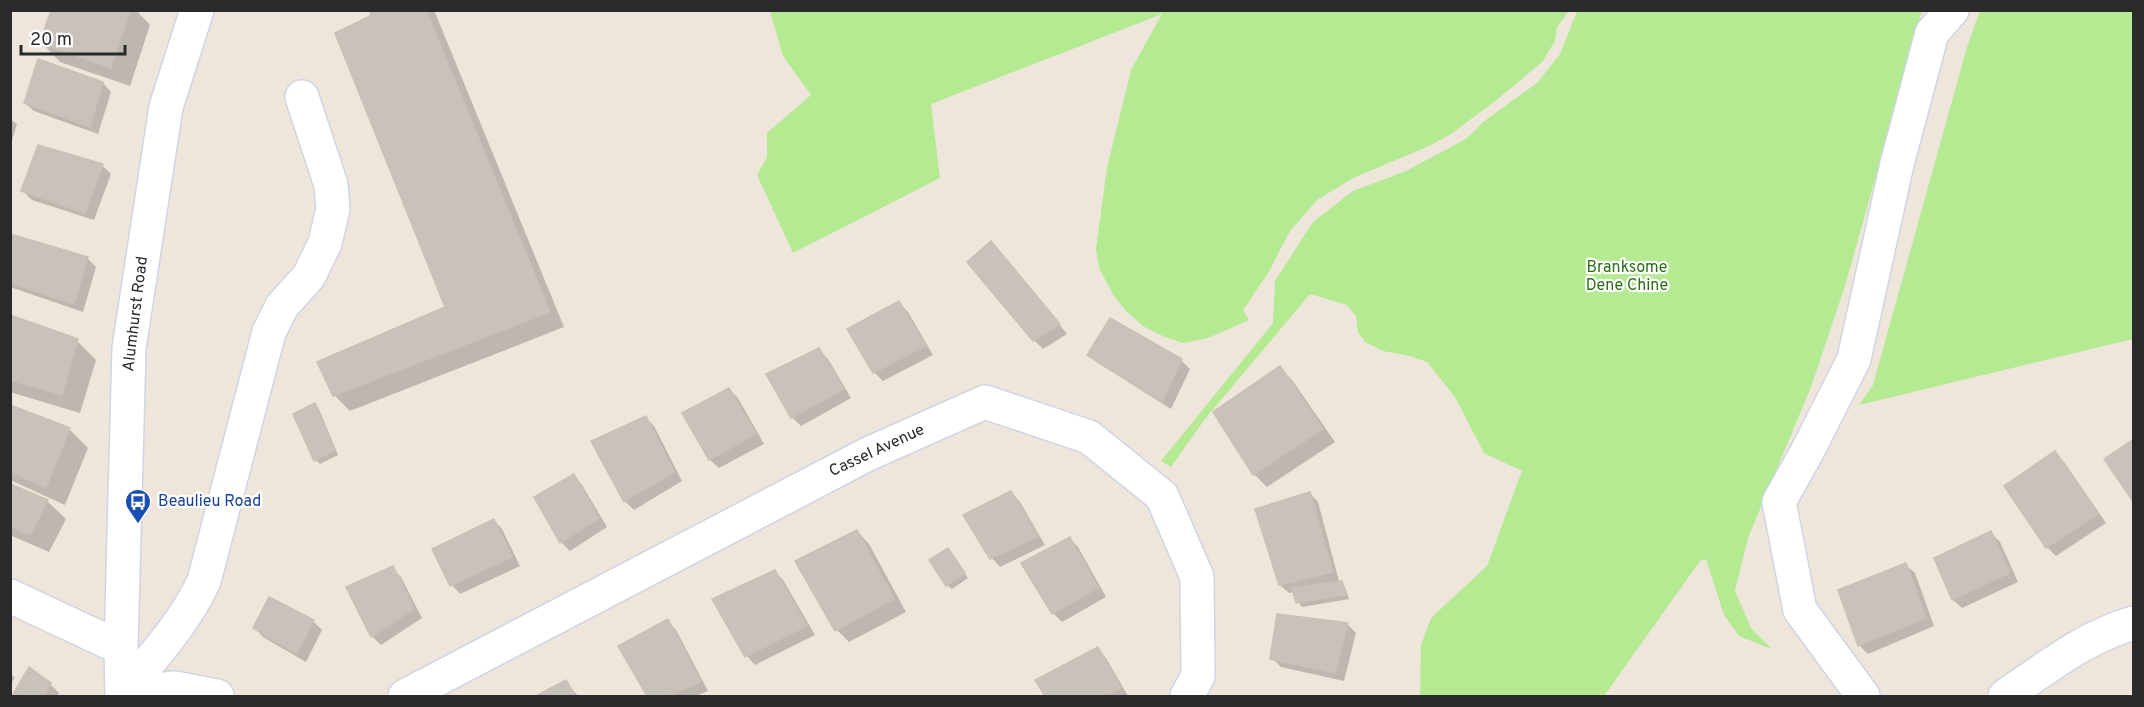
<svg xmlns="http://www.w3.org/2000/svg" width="2144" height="707" viewBox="0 0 2144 707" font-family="Overpass,sans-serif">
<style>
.green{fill:#b3ea92}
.shadow{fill:#0003}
.building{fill:#c9c2bb;stroke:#c9c1b4;stroke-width:1.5}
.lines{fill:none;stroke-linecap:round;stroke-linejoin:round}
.minor-casing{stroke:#d0d5e5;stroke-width:36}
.minor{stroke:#fff;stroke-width:33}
.labels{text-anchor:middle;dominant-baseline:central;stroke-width:4.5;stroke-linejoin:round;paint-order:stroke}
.park-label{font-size:16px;fill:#296f13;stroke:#fff}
.street-label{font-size:16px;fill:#2a2a2a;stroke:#fff}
.transit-label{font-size:16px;fill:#164399;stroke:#fff;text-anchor:start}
</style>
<rect width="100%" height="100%" fill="#eee5db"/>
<path class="green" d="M 770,11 L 770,10 L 1569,11 L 1557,27 L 1555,41 L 1542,62 L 1499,98 L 1451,134 L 1429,146 L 1353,178 L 1317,200 L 1290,231 L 1268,273 L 1243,310 L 1249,320 L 1208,338 L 1183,343 L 1165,337 L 1143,326 L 1126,311 L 1114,296 L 1099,268 L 1096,249 L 1107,168 L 1131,70 L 1162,14 L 931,104 L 940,178 L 793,253 L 757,175 L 767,157 L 767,133 L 811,95 L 783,56 Z
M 1577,11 L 1922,11 L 1845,286 L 1811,387 L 1748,538 L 1735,591 L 1751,628 L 1772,649 L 1739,636 L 1724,615 L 1706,559 L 1700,561 L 1604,696 L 1420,696 L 1421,645 L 1431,618 L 1487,566 L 1522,471 L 1484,453 L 1455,397 L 1427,362 L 1410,356 L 1383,351 L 1365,342 L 1358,332 L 1356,316 L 1347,305 L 1310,294 L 1205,419 L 1171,467 L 1161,461 L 1273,323 L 1275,281 L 1313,222 L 1353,191 L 1406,171 L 1466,139 L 1483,122 L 1537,83 L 1560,54 Z
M 1980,11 L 2133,11 L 2133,339 L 1859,405 L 1873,385 L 1967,47 Z"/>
<path class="shadow" d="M 53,10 L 136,10 L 150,25 L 130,86 L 60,62 L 42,43 Z
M 373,10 L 434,10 L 564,327 L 350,411 L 334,395 L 447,307 L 371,17 Z
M 103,83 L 111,92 L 98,134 L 34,111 L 25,103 Z
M 10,119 L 17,124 L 11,144 L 10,143 Z
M 102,165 L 111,174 L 94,220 L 32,200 L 23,191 Z
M 10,235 L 87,258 L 96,267 L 83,312 L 10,287 Z
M 1000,252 L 1067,334 L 1043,349 L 1034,340 Z
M 899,303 L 908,312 L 933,355 L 883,381 L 874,372 Z
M 10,317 L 77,341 L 96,360 L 80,413 L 10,392 Z
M 819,350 L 828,359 L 851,398 L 801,426 L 792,417 Z
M 1089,354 L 1181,360 L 1190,369 L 1171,409 L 1098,363 Z
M 1280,368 L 1292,380 L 1335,442 L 1267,487 L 1254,474 L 1215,413 Z
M 729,389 L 738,398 L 764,444 L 719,468 L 710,460 L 684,414 Z
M 315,405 L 319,409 L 338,455 L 320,464 L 316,460 Z
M 10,407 L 69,429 L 88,448 L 65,505 L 10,480 Z
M 645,417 L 654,426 L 682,481 L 634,510 L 625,501 Z
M 2055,453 L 2064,462 L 2106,523 L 2056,556 L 2047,547 Z
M 574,476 L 582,485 L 607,527 L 570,551 L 561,542 Z
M 10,486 L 47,501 L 66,519 L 49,552 L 10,535 Z
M 1011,493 L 1020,502 L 1045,545 L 1000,567 L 992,558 L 965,516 Z
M 1310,493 L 1318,502 L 1339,581 L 1345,587 L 1349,599 L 1302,607 L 1298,602 L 1295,592 L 1289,593 L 1280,585 Z
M 494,520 L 502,529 L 520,566 L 460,594 L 452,585 Z
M 857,531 L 869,544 L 906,612 L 849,642 L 837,630 Z
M 1991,533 L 2000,542 L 2018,582 L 1962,608 L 1953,600 L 1936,559 Z
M 1070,539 L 1078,547 L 1106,597 L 1062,622 L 1053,613 Z
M 952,555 L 968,578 L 952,589 L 947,585 Z
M 1906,565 L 1915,573 L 1934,626 L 1868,654 L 1859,645 Z
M 392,568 L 401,577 L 422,618 L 381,645 L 372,636 Z
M 774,571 L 783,580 L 815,635 L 755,665 L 747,656 Z
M 313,621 L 322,630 L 306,662 L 263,637 L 255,628 Z
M 667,621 L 676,630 L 708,691 L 696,696 L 649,696 L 620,647 Z
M 1347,624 L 1356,633 L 1344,681 L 1281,667 L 1272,658 Z
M 1097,649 L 1106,658 L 1128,696 L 1046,696 L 1037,681 Z
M 30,669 L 50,684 L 59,693 L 57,696 L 13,696 Z
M 10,673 L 15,678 L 10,684 Z
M 566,682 L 578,696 L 539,696 Z"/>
<path class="building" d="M 51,10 L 130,10 L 111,68 L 40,43 Z
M 371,10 L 426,10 L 550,312 L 333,396 L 317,362 L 445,307 L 335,33 L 370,16 Z
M 38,59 L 103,82 L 90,127 L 24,103 Z
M 38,145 L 103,164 L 85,213 L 21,191 Z
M 10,234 L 88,257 L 74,304 L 10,283 Z
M 991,241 L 1060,324 L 1033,341 L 967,262 Z
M 899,301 L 926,346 L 873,373 L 847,329 Z
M 10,315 L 78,339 L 62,395 L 10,380 Z
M 1110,318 L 1182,359 L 1162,402 L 1087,355 Z
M 819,348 L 844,389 L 791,418 L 766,374 Z
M 1280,366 L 1323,429 L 1253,475 L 1213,412 Z
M 729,388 L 756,434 L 709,460 L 682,413 Z
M 315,403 L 335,450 L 314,461 L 293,414 Z
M 10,405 L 70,428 L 46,488 L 10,471 Z
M 646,416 L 674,472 L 624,502 L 591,441 Z
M 2134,439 L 2134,503 L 2104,459 Z
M 2055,451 L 2098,514 L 2046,548 L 2004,486 Z
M 574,474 L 599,518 L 560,543 L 534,497 Z
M 10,484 L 48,500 L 30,535 L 10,526 Z
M 1011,491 L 1038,536 L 990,559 L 963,515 Z
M 1310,492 L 1333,572 L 1279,585 L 1255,509 Z
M 494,519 L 512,557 L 450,586 L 432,549 Z
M 857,530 L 894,599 L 835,631 L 795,561 Z
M 1991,531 L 2010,573 L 1952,600 L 1934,558 Z
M 1070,537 L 1098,588 L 1052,614 L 1021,563 Z
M 948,548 L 965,573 L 946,586 L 929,560 Z
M 1906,563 L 1926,618 L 1858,646 L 1838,590 Z
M 393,566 L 414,609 L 371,637 L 346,587 Z
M 775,570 L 807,626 L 745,657 L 712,599 Z
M 1342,581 L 1346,595 L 1296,603 L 1292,588 Z
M 269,597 L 314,620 L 297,654 L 253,628 Z
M 1277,614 L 1348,623 L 1335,673 L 1270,659 Z
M 668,619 L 701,682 L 669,696 L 647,696 L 618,646 Z
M 1098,647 L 1121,688 L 1105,696 L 1045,696 L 1035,680 Z
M 29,667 L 51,683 L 44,696 L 12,696 Z
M 566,680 L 575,696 L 536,696 Z"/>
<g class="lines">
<defs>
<path id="minor" d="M 10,596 L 121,648
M 122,694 C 152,658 184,624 204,581 L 269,332 L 282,306 L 309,276 L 325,243 L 333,209 L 331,185 L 302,97
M 122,694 L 175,688 L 217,696
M 122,696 L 121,648 L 129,348 L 166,107 L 197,10
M 405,696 L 868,454 L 985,402 L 1089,437 L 1162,496 L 1197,577 L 1198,676 L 1187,696
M 1863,696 L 1800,610 L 1779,502 L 1808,450 L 1854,359 L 1897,164 L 1932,33 L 1952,10
M 2005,696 C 2045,669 2086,636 2134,623"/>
</defs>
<use href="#minor" class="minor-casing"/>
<use href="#minor" class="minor"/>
</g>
<defs>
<symbol id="bus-pin" viewBox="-11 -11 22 30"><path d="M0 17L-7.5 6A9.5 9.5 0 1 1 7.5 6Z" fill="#1a4fb4" stroke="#fff"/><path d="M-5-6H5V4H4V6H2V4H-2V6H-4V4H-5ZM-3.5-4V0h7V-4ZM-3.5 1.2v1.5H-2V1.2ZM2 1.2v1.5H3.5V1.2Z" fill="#fff"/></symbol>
</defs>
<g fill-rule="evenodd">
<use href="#bus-pin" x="123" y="487" width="30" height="40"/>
</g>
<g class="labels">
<g class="park-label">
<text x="1627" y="268">Branksome<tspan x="1627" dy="18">Dene Chine</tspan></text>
</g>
<g class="street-label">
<text transform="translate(136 314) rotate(-83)">Alumhurst Road</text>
<text transform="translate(877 451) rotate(-25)">Cassel Avenue</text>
</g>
<g class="transit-label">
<text x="158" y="502">Beaulieu Road</text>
</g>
</g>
<rect width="2144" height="707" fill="none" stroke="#2a2a2a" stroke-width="24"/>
<path d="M21 45v9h104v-9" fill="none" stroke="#2a2a2a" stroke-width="3"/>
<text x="30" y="45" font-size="18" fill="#2a2a2a" stroke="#ffffff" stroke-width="4.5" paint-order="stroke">20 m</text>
</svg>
